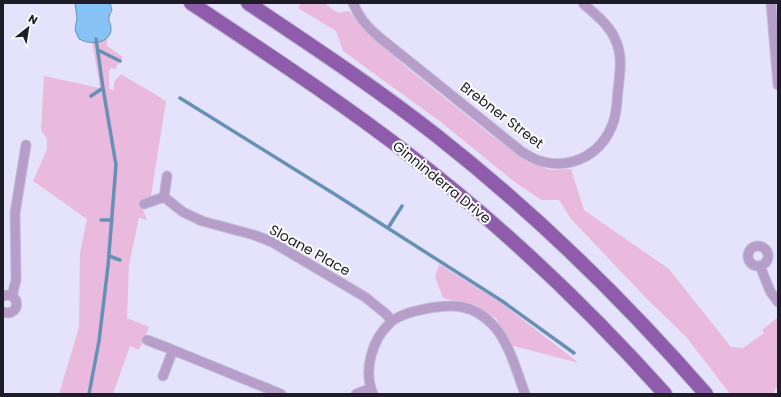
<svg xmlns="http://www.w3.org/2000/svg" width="781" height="397" viewBox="0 0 781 397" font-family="Poppins,sans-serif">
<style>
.green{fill:#e9bade}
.water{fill:#86c2f3;stroke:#6790b6}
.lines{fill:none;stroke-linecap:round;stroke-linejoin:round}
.stream{stroke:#6790b6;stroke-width:3.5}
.street-casing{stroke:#c1bfd6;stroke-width:11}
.primary-casing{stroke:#c1bfd6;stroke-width:16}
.street{stroke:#b79dc9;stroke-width:9}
.primary{stroke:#8f5cac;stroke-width:14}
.labels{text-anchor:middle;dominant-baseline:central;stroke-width:4;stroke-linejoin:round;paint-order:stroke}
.street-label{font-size:14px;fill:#1e1c27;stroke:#fff}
</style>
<rect width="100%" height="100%" fill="#e5e3fc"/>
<path class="green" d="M 301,3 L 324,3 L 338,13 L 349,11 L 365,31 L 411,71 L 491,135 L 529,163 L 551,170 L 571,169 L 584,210 L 669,269 L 731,347 L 743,348 L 764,333 L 762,330 L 778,317 L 778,386 L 775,389 L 774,394 L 730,394 L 687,338 L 646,298 L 571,219 L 559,200 L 541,200 L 512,180 L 442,123 L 343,51 L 336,31 L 298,8 Z
M 107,37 L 107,46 L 123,57 L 115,69 L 111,68 L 109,71 L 109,89 L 114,90 L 114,82 L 121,74 L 166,101 L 151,196 L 141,205 L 147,220 L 139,218 L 129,265 L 127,318 L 149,327 L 139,350 L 130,346 L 113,394 L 59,394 L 79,327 L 80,253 L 87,219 L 33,181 L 47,149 L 47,139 L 41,130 L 44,76 L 100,88 L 92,42 L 103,41 Z
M 439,264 L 500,302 L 579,363 L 510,345 L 496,318 L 472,304 L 443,298 L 435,277 Z"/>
<path class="water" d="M 75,3 L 110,3 L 112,10 C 105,22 112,21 111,31 C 109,41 97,44 88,42 C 85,42 82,40 79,39 L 75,30 L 77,18 Z"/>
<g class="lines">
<path class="stream" d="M 98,50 L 120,61
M 91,96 L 103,88
M 180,98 L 336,195 L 502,301 L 574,353
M 101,220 L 112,220
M 388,228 L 402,206
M 109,256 L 120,260
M 89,394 L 99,341 L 108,266 L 116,165 L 103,88 L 96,39"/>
<defs>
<path id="street" d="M 353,3 C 358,16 368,28 379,37 L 522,152 C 529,156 536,161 544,162 C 575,169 603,152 613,123 C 617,113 617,100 618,90 C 620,73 623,55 615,39 C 609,24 594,14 583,3
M 771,3 L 778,85
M 164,197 L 167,176
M 144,204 L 164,197 L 183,212 L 202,221 L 254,235 L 272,242 L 365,297 L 386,314 L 392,321
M748 256a10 10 0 1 1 20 0a10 10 0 1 1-20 0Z
M 760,266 L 770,291 L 778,302
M 3,296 C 21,290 21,318 3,312
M 12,296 L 16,280 L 15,213 L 26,145
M 147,340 L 173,350 L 163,376
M 173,350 L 281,394
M 356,394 L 371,388
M 373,394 C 363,370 372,339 391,322 C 405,310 445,304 462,307 C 472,309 483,315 491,323 C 508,339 517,372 525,394"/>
<path id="primary" d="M 191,3 C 266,53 341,102 412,157 C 504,228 588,308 665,394
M 248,3 C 312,46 376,88 437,136 C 535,213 624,300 706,394"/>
</defs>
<use href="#street" class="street-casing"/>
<use href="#primary" class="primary-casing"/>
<use href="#street" class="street"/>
<use href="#primary" class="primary"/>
</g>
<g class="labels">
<g class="street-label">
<text transform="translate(502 115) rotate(37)">Brebner Street</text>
<text transform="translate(442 182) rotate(39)">Ginninderra Drive</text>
<text transform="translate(310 250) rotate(29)">Sloane Place</text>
</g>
</g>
<rect width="781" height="397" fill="none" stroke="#1e1c27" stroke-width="8"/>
<g transform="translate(28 28) rotate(30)" stroke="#ffffff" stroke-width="3" paint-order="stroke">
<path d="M0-3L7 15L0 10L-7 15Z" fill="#1e1c27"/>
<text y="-6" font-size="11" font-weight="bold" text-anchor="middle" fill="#1e1c27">N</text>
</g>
</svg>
